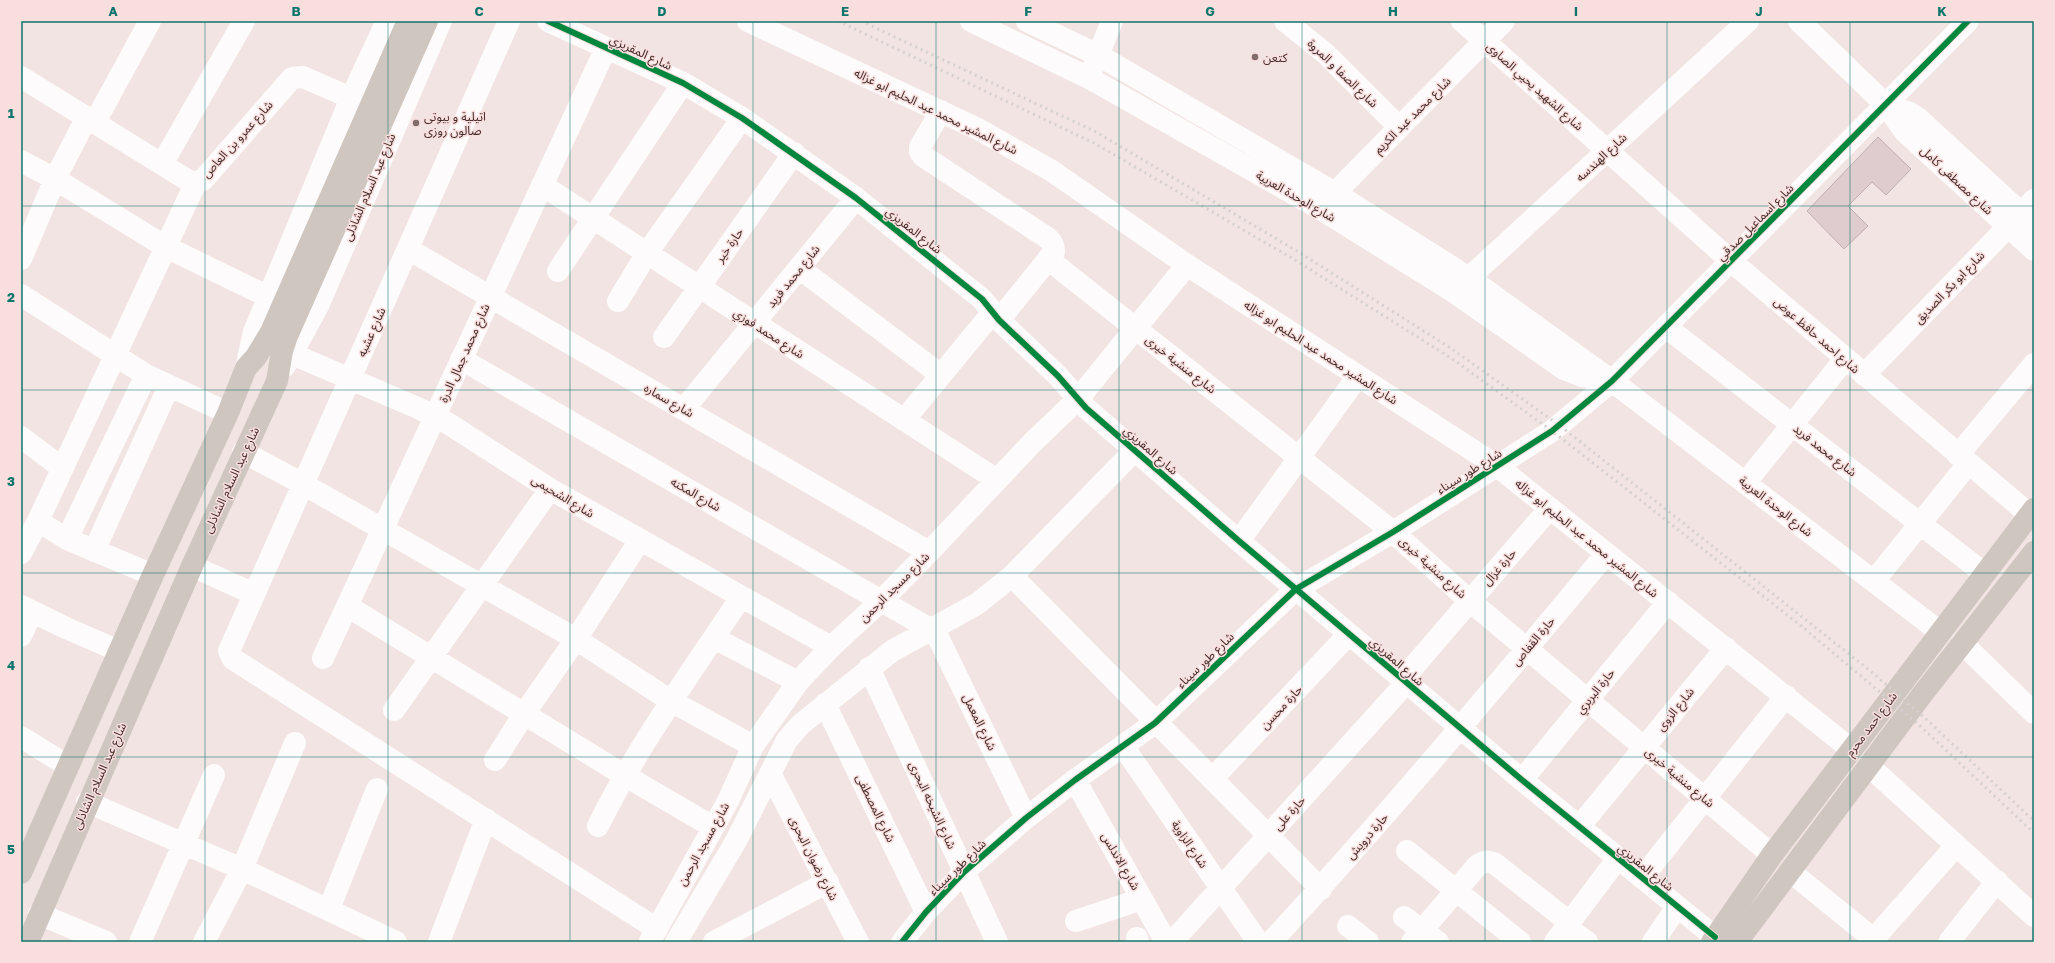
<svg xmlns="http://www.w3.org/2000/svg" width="2055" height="963" viewBox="0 0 2055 963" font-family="'Golos Text','Noto Sans Arabic',sans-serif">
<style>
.building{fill:#deccce;stroke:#c1b0b3}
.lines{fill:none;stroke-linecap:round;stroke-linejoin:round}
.minor{stroke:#fdfbfb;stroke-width:22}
.major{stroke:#d0c6c0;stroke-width:22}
.rail{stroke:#d6d0d0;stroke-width:3;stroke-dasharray:2 4;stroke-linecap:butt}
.cycleway-casing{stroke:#f8dedd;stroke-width:8}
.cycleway{stroke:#00873e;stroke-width:6}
.grid{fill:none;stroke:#0f766e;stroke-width:1;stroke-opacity:0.55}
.poi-dot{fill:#806c6b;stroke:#f8dedd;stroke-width:1.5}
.labels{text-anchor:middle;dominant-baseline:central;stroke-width:3;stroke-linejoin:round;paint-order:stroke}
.street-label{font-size:12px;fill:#432b2a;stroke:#f8dedd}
.poi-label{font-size:12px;fill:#432b2a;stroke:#f8dedd;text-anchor:start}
.neatline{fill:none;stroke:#0f766e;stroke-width:1.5}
.grid-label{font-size:13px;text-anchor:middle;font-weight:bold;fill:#0f766e}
</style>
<rect width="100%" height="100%" fill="#f2e4e3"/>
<path class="building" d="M 1878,137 L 1911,169 L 1886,195 L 1872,182 L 1848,206 L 1868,226 L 1844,249 L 1807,211 Z"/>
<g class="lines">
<path class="minor" d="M 509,21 L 229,651 L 233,659 L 657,929
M 548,21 L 683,83 L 742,118 L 856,198 L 982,299 L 999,320 L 1058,376 L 1086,408 L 1239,541 L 1522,780 L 1715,937
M 748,21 L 978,129 L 1052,171 L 1187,265 L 1497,466 L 1852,750
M 971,21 L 1089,78 L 1319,208 L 1454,292 L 1564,369 L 1582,376 L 1603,379
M 1027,21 L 1098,55 L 1335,193 L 1469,278 L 1612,381 L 1940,632
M 1285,21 L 1326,54 L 1399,127
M 1462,21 L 1731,261 L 2030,515
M 1799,21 L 1886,105 L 1906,133 L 2034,250
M 1093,68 L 1112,21
M 21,77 L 189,181 L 196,182 L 203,180 L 292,78 L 303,77 L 351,98
M 1886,105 L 1910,113 L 1919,119 L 2034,225
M 941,111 L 920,147 L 920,152 L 923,156 L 1046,237 C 1052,241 1054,245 1054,252 L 999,320
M 95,122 L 150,21
M 21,161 L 55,179 L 166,247 L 269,297
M 162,164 L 244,21
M 542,185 L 997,480
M 1325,203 L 1504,21
M 408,249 L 929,552
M 21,259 L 55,179 L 87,117
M 1048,259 L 1393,532 L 1470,601 L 1772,855
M 799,268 L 941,375
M 558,271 L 683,83
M 1459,287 L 1748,21
M 21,295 L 146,375 L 228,413
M 618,301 L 647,253 L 742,118
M 1666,327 L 1985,574
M 664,337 L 794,153
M 292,354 L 418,408 L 449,424 L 550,489 L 831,647
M 461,359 L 930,629
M 285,366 L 318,306 L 441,21
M 246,368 L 254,332 L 351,98 L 387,21
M 1864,375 L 2034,200
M 684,409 L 856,198
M 904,420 L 993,312
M 21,437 L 62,468
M 243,452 L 303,484 L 576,639 L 640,540
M 1958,455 L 2034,364
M 1746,482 L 1845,359
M 38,521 L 67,539 L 153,575
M 67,539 L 146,375
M 1239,541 L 1358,376
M 94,551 L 169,386
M 21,553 L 38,521 L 196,182
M 192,566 L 254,594
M 1012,576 L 1321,889
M 1874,581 L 1968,464
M 21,606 L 66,628 L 119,651
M 347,606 L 624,775 L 713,827
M 933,627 L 1026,818
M 21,636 L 32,612
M 714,638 L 798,682
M 1962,643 L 2034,713
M 323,658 L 606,48
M 869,668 L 997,942
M 1402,680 L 1550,508
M 825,704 L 926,912
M 394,710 L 550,489
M 21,737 L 68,766
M 1123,746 L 1258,942
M 495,760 L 524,714 L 576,639 L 671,701 L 753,746
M 1869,766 L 2034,916
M 770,773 L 858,942
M 1212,779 L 1349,634
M 1075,780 L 1166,942
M 1522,780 L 1668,602
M 87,802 L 242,869 L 396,942
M 598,826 C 638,745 691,673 741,597
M 1579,827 L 1726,648
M 1407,851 L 1520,942
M 1791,872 L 1877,942
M 1642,878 L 1786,696
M 329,909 L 377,789
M 39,914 L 106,942
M 1404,917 L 1438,942
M 1076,921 L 1142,899
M 1348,926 L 1368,942
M 1566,927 L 1587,942
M 1137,938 L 1138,942
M 650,941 L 728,801 L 753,746 L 798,682 L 831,647 L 882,600 L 929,552 L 1033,442 L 1078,399 L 1187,265
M 140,942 L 214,775
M 204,942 L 242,869 L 295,743
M 439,942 L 486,819
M 676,942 L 736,841 L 787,740 L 800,725 L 892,651 L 977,604 L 1012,576 L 1134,451
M 714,942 L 828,882
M 902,942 L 926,912 L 964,872 L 1026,818 L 1075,780 L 1155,723 L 1296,589 L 1393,532 L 1552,431 L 1612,381 L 1968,21
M 1172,942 L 1406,683
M 1271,942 C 1387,816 1497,685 1606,554
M 1412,942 L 1477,866 C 1483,861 1487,861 1494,863 L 1569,922
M 1555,942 L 1618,858
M 1653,942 L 1677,907
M 1871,942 L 1955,847
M 1949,942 L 1997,881"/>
<path class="major" d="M 21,873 L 153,575 L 228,413 L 246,368 L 256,357 L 271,332 L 408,21
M 28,942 L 192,566 L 277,381 L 282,351 L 287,336 L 427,21
M 1712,942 L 1772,855 L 2034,509
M 1737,942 L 1921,696 L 2034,552"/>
<path class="rail" d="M 838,21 L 1094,143 L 1295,260 L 1451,358 L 1552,431 L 1800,625 L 1918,724 L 2034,833
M 861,21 L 1096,132 L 1297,251 L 1449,347 L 1559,425 L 1868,669 L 1925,718 L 2034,821"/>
<defs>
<path id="cycleway" d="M 548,21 L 683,83 L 742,118 L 856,198 L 982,299 L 999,320 L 1058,376 L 1086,408 L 1239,541 L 1522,780 L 1715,937
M 902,942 L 926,912 L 964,872 L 1026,818 L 1075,780 L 1155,723 L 1296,589 L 1393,532 L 1552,431 L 1612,381 L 1968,21"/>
</defs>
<use href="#cycleway" class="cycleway-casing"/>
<use href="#cycleway" class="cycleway"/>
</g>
<path class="grid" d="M 205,21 L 205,942M 388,21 L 388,942M 570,21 L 570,942M 753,21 L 753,942M 936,21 L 936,942M 1119,21 L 1119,942M 1302,21 L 1302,942M 1485,21 L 1485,942M 1667,21 L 1667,942M 1850,21 L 1850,942M 21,206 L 2034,206M 21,390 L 2034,390M 21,573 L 2034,573M 21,757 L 2034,757"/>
<g class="poi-dot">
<circle cx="1255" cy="57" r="4"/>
<circle cx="416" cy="123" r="4"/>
</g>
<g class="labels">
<g class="street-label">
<text transform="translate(641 52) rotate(25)">شارع المقريزي</text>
<text transform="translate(1343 73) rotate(44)">شارع الصفا و المروة</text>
<text transform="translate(1535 86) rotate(42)">شارع الشهيد يحيي الصاوى</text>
<text transform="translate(936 111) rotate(26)">شارع المشير محمد عبد الحليم ابو غزاله</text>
<text transform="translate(1412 115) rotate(-45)">شارع محمد عبد الكريم</text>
<text transform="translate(237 139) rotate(-48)">شارع عمرو بن العاص</text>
<text transform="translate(1601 157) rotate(-43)">شارع الهندسه</text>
<text transform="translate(1957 180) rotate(43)">شارع مصطفى كامل</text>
<text transform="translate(369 187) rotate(-67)">شارع عبد السلام الشاذلى</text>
<text transform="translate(1296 196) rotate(30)">شارع الوحدة العربية</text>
<text transform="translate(1755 222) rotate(-45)">شارع اسماعيل صدقي</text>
<text transform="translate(914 230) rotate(38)">شارع المقريزي</text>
<text transform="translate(729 245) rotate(-55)">حارة خير</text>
<text transform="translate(793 276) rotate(-51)">شارع محمد فريد</text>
<text transform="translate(1949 287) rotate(-46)">شارع ابو بكر الصديق</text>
<text transform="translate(371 332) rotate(-66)">شارع عشبه</text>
<text transform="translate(769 333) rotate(33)">شارع محمد فوزي</text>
<text transform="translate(1817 335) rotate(41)">شارع احمد حافظ عوض</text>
<text transform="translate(1321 352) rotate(33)">شارع المشير محمد عبد الحليم ابو غزاله</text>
<text transform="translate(464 353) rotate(-66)">شارع محمد جمال الدرة</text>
<text transform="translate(1181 364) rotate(38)">شارع منشية خيرى</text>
<text transform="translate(669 400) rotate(30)">شارع سماره</text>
<text transform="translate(1151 450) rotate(41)">شارع المقريزي</text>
<text transform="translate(1825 450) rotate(38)">شارع محمد فريد</text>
<text transform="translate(1469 471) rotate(-32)">شارع طور سيناء</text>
<text transform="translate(231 480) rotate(-65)">شارع عبد السلام الشاذلى</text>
<text transform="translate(696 494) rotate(30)">شارع المكنه</text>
<text transform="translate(563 496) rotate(31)">شارع الشحيمى</text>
<text transform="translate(1776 506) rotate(38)">شارع الوحدة العربية</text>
<text transform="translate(1587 538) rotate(39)">شارع المشير محمد عبد الحليم ابو غزاله</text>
<text transform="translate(1433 567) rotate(42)">شارع منشية خيرى</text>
<text transform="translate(1499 567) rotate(-49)">حارة غزال</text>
<text transform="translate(894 587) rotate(-45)">شارع مسجد الرحمن</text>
<text transform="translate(1533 641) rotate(-50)">حارة القفاص</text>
<text transform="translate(1205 660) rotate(-44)">شارع طور سيناء</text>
<text transform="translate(1397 661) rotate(41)">شارع المقريزي</text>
<text transform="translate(1595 691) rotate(-51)">حارة البربري</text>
<text transform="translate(1281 707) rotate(-47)">حارة محسن</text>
<text transform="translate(1675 709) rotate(-51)">شارع الزوى</text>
<text transform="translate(980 722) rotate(64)">شارع المعمل</text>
<text transform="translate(1871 724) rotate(-53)">شارع احمد محرم</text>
<text transform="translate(99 776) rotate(-66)">شارع عبد السلام الشاذلى</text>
<text transform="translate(1680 777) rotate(40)">شارع منشية خيرى</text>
<text transform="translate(933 805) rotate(65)">شارع الشيخه البحرى</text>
<text transform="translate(876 808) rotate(64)">شارع المصطفى</text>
<text transform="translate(1289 813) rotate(-48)">حارة على</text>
<text transform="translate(1367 836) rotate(-49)">حارة درويش</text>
<text transform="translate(703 844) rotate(-61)">شارع مسجد الرحمن</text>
<text transform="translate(1190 844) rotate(56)">شارع الزاوية</text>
<text transform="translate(814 858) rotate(63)">شارع رضوان البحرى</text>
<text transform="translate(1121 861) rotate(60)">شارع الاندلس</text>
<text transform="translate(957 867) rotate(-44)">شارع طور سيناء</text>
<text transform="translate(1646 867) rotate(39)">شارع المقريزي</text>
</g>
<g class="poi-label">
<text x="1263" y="57">كتعن</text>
<text x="424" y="116">اتيلية و بيوتى<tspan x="424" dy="14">صالون روزى</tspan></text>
</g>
</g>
<rect width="2055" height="963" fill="none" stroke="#f8dedd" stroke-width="44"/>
<rect x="22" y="22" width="2011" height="919" class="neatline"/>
<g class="grid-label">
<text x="113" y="16">A</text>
<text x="296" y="16">B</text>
<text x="479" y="16">C</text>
<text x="662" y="16">D</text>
<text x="845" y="16">E</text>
<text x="1028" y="16">F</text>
<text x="1210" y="16">G</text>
<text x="1393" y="16">H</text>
<text x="1576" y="16">I</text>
<text x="1759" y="16">J</text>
<text x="1942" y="16">K</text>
<text x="11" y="118">1</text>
<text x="11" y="302">2</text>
<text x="11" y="486">3</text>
<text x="11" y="670">4</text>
<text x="11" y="854">5</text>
</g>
</svg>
